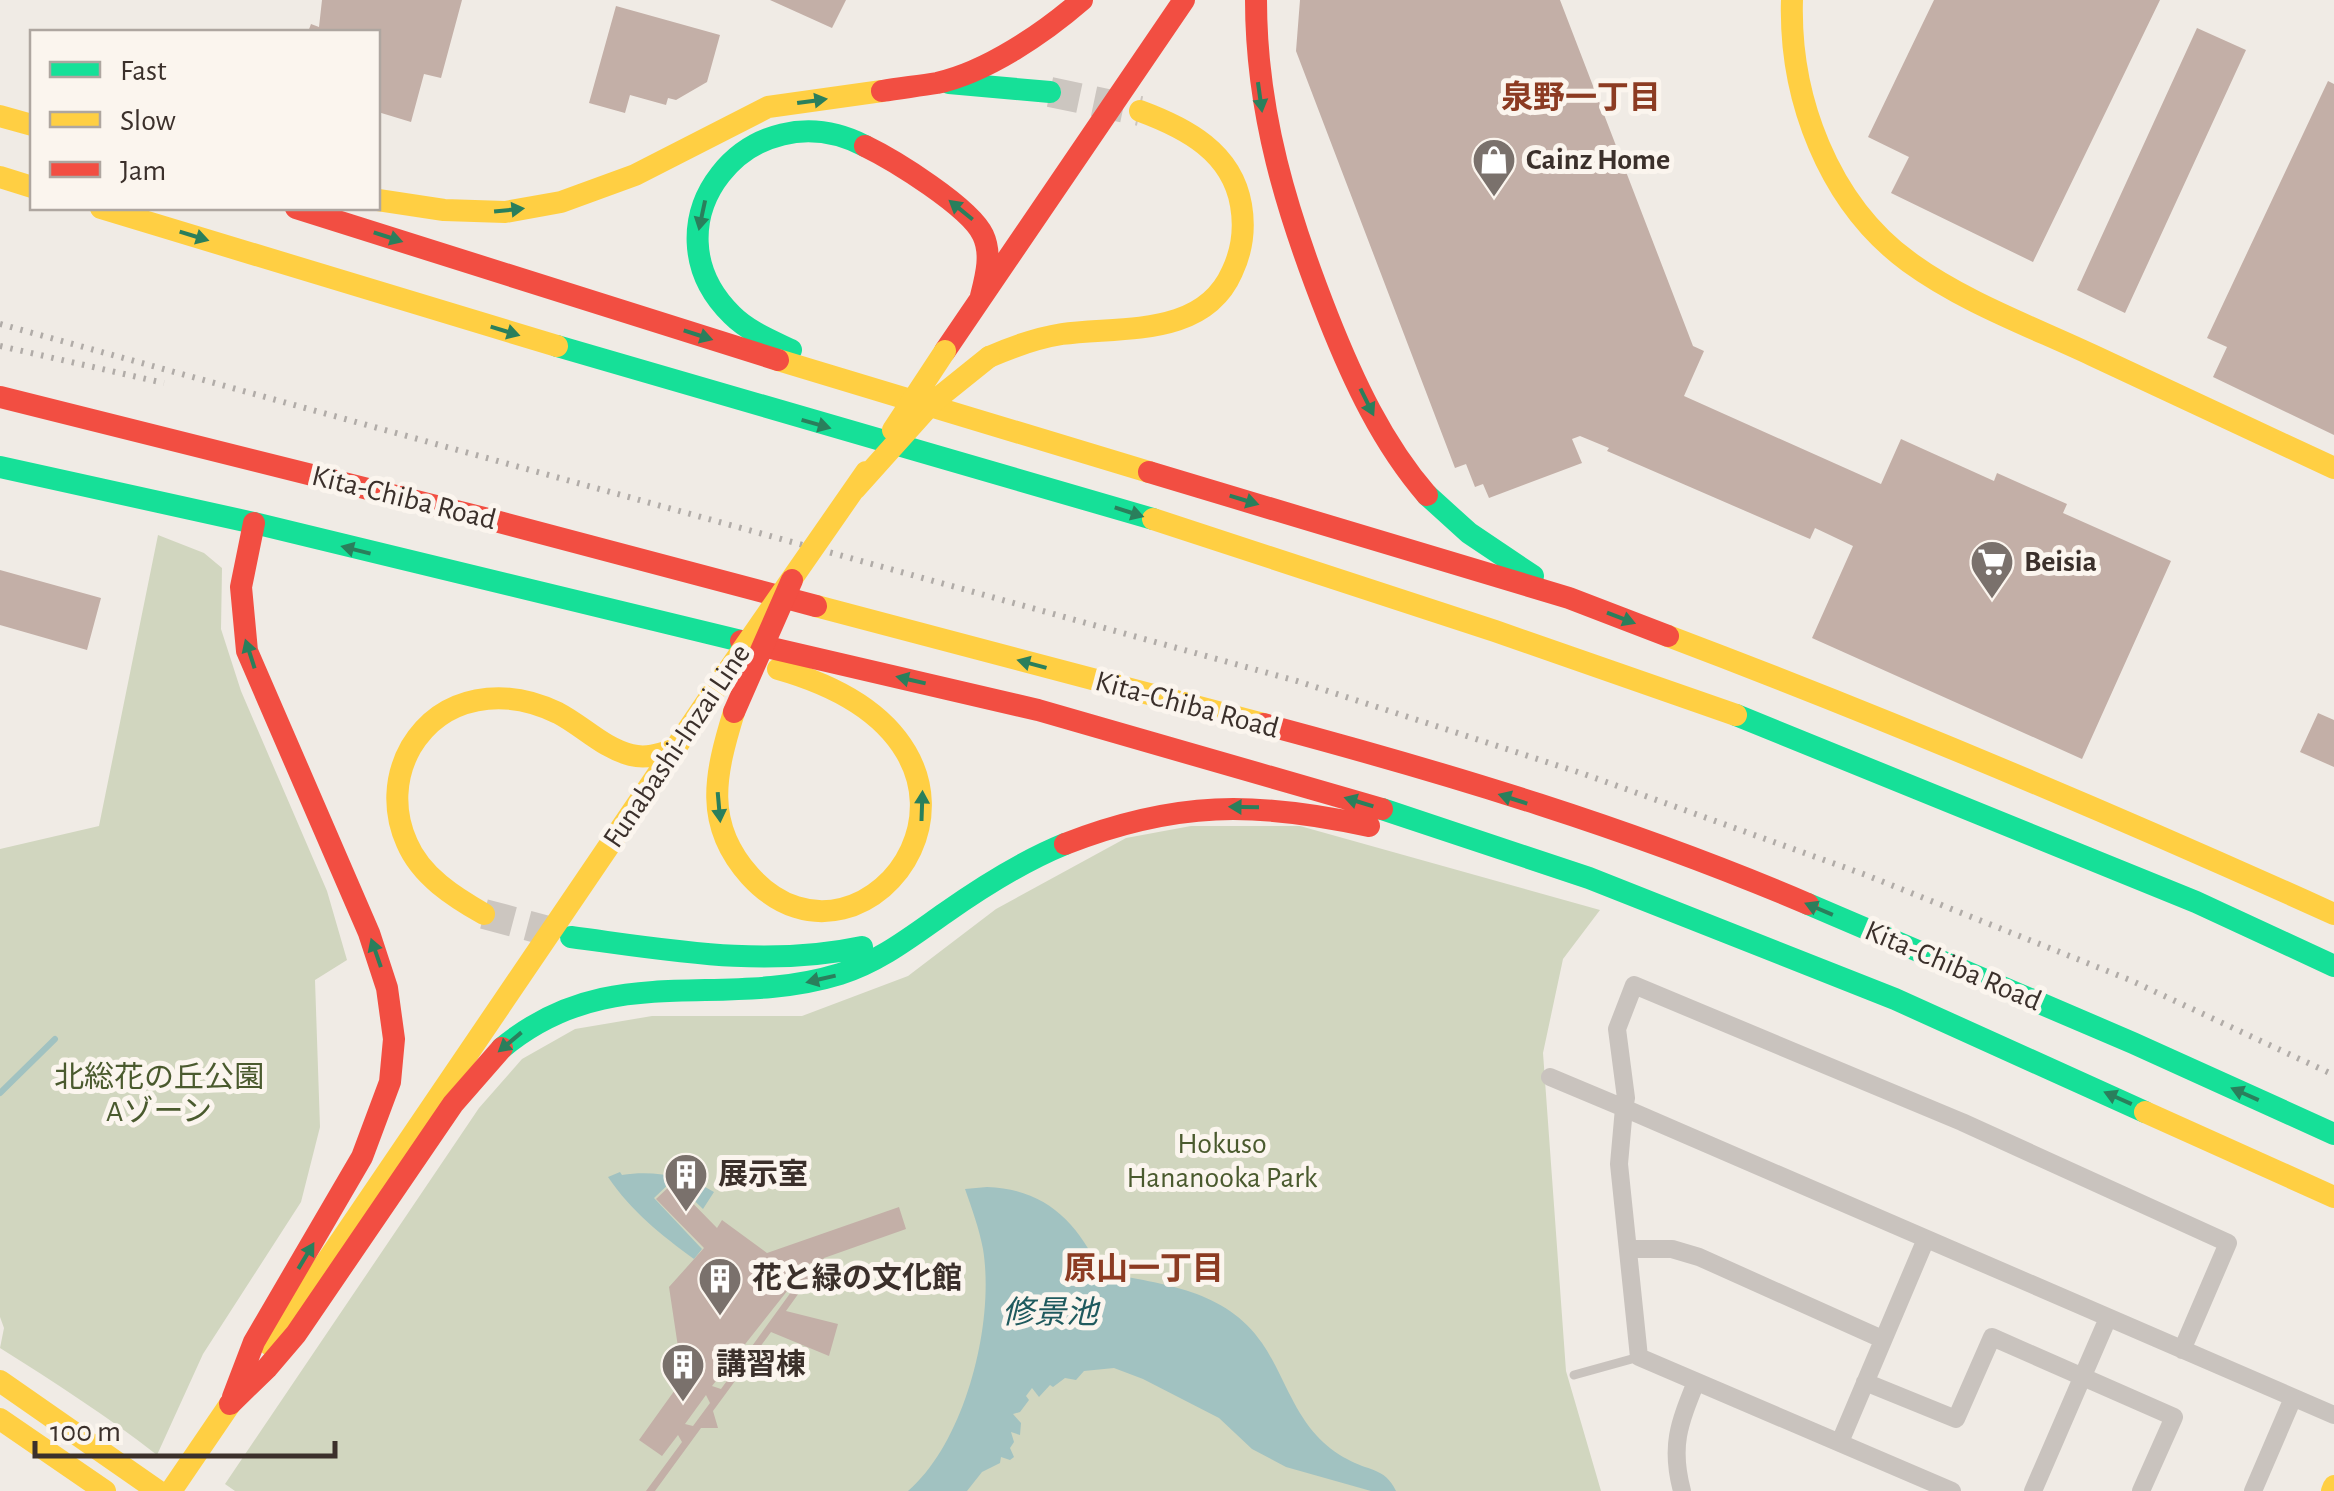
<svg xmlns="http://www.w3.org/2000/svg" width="2334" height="1491" viewBox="0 0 2334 1491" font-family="'Alegreya Sans','Noto Sans JP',sans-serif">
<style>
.green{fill:#d1d6bf}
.water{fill:#a1c2c1}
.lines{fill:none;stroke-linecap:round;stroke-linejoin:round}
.stream{stroke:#a1c2c1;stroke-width:6}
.building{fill:#c3afa7;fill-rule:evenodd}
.highway-tunnel{stroke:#ccc6c0;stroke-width:30;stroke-dasharray:30 15;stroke-linecap:butt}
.lane{stroke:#c9c3be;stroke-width:9}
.street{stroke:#c9c3be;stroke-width:18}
.fast{stroke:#16e098;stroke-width:22}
.slow{stroke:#ffcf43;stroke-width:22}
.jam{stroke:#f24e42;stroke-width:22}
.rail{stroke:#b1aca8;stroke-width:6;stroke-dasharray:2.5 8;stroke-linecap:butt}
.slow-bridge{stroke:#ffcf43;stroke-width:22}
.jam-bridge{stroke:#f24e42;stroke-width:22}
.oneway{fill:#2a7f5c}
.labels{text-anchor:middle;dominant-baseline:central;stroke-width:10;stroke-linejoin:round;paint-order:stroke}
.poi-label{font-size:30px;font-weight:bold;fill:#3b302b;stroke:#fbf5ee;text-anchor:start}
.street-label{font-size:30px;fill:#3b302b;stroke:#fbf5ee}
.park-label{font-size:30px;fill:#4a5a2e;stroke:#fbf5ee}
.neighbourhood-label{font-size:32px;font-weight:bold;fill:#8c3b22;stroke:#fbf5ee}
.water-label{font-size:32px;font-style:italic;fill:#1f5a5e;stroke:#fbf5ee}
</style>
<rect width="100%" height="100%" fill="#f0ebe5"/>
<path class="green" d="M 158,535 L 204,553 L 222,568 L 221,629 L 241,691 L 327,891 L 347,960 L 315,980 L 320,1127 L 301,1202 L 203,1354 L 157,1455 C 107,1416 54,1382 0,1348 L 4,1328 L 0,1317 L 0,849 L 99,826 Z
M 1191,826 L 1300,826 L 1600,910 L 1563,959 L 1543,1053 L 1566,1371 L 1601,1491 L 235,1491 L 225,1484 L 479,1108 L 522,1059 L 575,1029 L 652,1016 L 802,1016 L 908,976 L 996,909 L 1126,838 Z"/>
<path class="water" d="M 620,1172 L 622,1175 C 653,1170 687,1176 714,1192 L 703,1209 L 673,1180 L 654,1198 L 702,1249 L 694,1259 C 661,1235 631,1211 608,1177 Z
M 987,1187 C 1045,1189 1076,1221 1100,1270 L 1105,1273 C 1163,1284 1226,1290 1262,1343 C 1282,1372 1292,1409 1317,1436 C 1324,1444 1337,1454 1347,1459 C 1367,1471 1385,1467 1396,1491 L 1371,1491 L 1286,1467 L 1252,1449 L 1219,1418 L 1143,1379 L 1114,1368 L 1084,1371 L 1076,1380 L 1065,1378 L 1053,1387 L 1050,1385 L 1039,1397 L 1032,1388 L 1026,1396 L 1029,1400 L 1020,1412 L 1013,1414 L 1021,1423 L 1020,1435 L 1011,1432 L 1014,1442 L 1010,1448 L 1014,1457 L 1010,1460 L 1001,1457 L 1000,1463 L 982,1472 L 967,1491 L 908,1491 C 966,1441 995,1322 983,1249 C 979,1228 972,1209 965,1189 Z"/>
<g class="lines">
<path class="stream" d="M 0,1093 L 55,1039"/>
</g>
<path class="building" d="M 322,0 L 462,0 L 441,78 L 424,74 L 411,122 L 378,112 L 378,32 L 308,32 L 311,24 L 319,27 Z
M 770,0 L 846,0 L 832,28 Z
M 1300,0 L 1560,0 L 1693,346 L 1704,351 L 1684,396 L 1881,484 L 1901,439 L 1994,481 L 1997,473 L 2067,504 L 2063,513 L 2171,561 L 2082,759 L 1812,638 L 1853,546 L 1815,528 L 1810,539 L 1607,451 L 1609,448 L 1580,436 L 1572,439 L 1582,463 L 1489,498 L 1483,484 L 1475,487 L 1466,464 L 1455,468 L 1296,51 Z
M 1934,0 L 2160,0 L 2033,262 L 1891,193 L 1909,157 L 1868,137 Z
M 616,6 L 720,35 L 707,82 L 676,100 L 668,98 L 666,105 L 630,95 L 625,113 L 589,103 Z
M 2197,28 L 2246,50 L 2125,313 L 2077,290 Z
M 2328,81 L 2334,84 L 2334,435 L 2213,377 L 2227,347 L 2207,338 Z
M 0,570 L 101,598 L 87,650 L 0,625 Z
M 2318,713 L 2334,720 L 2334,767 L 2300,752 Z
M 673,1183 L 717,1228 L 722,1220 L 767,1253 L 899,1207 L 906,1229 L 824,1258 L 786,1311 L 838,1324 L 829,1356 L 771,1332 L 713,1411 L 718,1428 L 701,1428 L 655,1491 L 646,1491 L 682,1442 L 678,1435 L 662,1456 L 639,1440 L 700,1355 L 678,1347 L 669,1287 L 704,1248 L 656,1199 ZM 812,1263 L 721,1389 L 712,1386 L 799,1276 L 791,1270 ZM 706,1395 L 710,1403 L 693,1426 L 685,1424 Z"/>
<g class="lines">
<path class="highway-tunnel" d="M 1050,92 L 1140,111
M 484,914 L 571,937"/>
<path class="lane" d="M 1574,1375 L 1639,1357"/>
<path class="street" d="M 1550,1077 L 1624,1108 L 1619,1164 L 1639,1357 L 1952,1491
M 1629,1249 L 1672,1249 L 1699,1257 L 1882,1339
M 2182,1350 L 2228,1243 L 1962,1122 L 1634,985 L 1617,1029 L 1626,1098 L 1624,1108 L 2334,1415
M 1865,1382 L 1956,1419 L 1992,1337 L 2174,1417 L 2141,1491
M 1840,1442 L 1926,1239
M 1682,1491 C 1670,1446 1679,1424 1696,1382
M 2033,1491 L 2108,1318
M 2253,1491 L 2293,1398"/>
<path class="fast" d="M 949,83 L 1050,92
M 557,346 L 1153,519
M 791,350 C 770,340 748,331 732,315 C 640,225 749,86 865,146
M 0,467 L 254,523 L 741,641
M 1427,495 L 1469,533 L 1533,576
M 1736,715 L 2196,902 L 2334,966
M 1382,809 L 1589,878 L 1895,999 L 2145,1112
M 1808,904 L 2133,1043 L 2334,1134
M 571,937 C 669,950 764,968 862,947
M 502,1048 C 610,958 720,1011 840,974 C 879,962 912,936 945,913 C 982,887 1023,861 1065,844"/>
<path class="slow" d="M 1792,0 C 1789,97 1828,203 1909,262 C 1964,302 2030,326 2092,355 C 2173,393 2253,430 2334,468
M 0,116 L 32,125
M 0,177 L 32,187
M 378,200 L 444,210 L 505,212 L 561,202 L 635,175 L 768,107 L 882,91
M 101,208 L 557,346
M 989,357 C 1012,347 1036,338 1062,334 C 1121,326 1203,338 1232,272 C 1242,251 1245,228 1241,205 C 1232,152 1186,128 1140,111
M 778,360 L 1149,472
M 1153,519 L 1495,631 L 1736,715
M 816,606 L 1263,724
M 1668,636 C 1893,721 2115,815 2334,914
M 734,712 C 715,774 703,824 750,876 C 867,1004 1053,747 778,669
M 484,914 C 454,897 421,876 407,843 C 393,812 394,777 411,747 C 443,694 505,687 558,713 C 583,726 603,748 631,755 C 647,759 660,754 675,749
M 2145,1112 L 2334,1197
M 270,1345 L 725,675
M 0,1381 L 158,1491
M 0,1419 L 105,1491
M 171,1491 L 239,1391
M 2332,1491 L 2334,1486"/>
<path class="jam" d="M 1256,0 C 1256,113 1287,213 1328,317 C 1353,380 1382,443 1427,495
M 882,91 C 900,88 919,86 937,83 C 987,72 1044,33 1082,0
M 865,146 C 894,160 970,207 983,235 C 992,254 986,276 981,296
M 296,208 L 778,360
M 945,351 L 1184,0
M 0,397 L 488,519 L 816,606
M 1149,472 L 1569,598 L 1668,636
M 741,641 L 1038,710 L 1382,809
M 1263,724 C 1447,773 1633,829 1808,904
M 1065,844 C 1175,801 1255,801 1369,826
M 233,1397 L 254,1342 L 362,1157 L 390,1082 L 394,1039 L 387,988 L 369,933 L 247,651 L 241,587 L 254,523
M 230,1404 L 267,1368 L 296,1334 L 453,1104 L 502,1048"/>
<path class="rail" d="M 0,324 L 1297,681 L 1584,774 L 1866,875 L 2130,980 L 2334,1075
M 0,346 L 164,383"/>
<path class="slow-bridge" d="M 893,430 L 945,351
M 855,489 L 933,402 L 989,357
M 725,675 L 866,472"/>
<path class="jam-bridge" d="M 734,712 L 792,580"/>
</g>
<defs><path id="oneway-solid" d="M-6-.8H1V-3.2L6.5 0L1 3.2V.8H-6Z" transform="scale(2.5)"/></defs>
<g class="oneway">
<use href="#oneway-solid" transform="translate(1260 97) rotate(82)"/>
<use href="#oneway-solid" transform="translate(812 101) rotate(-8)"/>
<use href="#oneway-solid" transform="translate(509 210) rotate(-6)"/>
<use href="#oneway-solid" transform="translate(961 210) rotate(-141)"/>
<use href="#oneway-solid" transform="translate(702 215) rotate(102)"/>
<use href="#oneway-solid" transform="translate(194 236) rotate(17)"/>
<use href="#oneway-solid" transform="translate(388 237) rotate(18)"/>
<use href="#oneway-solid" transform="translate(505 331) rotate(17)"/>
<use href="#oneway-solid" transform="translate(698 335) rotate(18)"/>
<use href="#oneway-solid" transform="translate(1367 402) rotate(64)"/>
<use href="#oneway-solid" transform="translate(816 424) rotate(16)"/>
<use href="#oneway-solid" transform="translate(1244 500) rotate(17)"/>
<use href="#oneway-solid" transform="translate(1129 512) rotate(18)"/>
<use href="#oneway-solid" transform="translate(356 550) rotate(-166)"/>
<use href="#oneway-solid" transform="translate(1621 618) rotate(21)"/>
<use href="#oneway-solid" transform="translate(250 654) rotate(-108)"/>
<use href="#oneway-solid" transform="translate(1032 664) rotate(-165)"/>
<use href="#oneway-solid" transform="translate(911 680) rotate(-167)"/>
<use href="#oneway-solid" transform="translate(1513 799) rotate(-162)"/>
<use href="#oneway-solid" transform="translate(1359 802) rotate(-163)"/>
<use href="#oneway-solid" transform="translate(922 806) rotate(-88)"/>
<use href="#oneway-solid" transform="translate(719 807) rotate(85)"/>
<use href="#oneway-solid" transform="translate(1244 807) rotate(-179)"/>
<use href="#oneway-solid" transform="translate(1819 909) rotate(-157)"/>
<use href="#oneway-solid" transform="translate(376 953) rotate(-109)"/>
<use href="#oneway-solid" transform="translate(821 979) rotate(167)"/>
<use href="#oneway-solid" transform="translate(510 1042) rotate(140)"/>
<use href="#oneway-solid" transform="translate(2245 1094) rotate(-156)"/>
<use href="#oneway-solid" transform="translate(2118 1098) rotate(-156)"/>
<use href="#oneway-solid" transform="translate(306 1256) rotate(-59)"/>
</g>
<defs>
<symbol id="shop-pin" viewBox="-11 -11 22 30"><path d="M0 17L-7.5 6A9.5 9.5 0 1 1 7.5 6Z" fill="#7a716c" stroke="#fbf5ee"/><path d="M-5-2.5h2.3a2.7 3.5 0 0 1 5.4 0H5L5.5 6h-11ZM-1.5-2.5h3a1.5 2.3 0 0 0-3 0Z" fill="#fff"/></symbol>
<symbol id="supermarket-pin" viewBox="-11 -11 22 30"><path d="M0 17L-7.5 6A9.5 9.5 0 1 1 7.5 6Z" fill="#7a716c" stroke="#fbf5ee"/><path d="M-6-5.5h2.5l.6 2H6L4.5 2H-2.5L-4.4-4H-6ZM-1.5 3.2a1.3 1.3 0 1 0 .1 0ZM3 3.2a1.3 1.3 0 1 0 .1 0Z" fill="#fff"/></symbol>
<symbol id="building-pin" viewBox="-11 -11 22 30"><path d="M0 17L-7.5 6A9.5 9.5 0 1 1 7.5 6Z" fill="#7a716c" stroke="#fbf5ee"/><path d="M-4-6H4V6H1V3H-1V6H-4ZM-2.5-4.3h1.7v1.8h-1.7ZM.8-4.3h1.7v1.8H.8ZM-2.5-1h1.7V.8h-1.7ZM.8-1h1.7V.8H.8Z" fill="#fff"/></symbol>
</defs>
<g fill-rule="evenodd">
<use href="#shop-pin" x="1469" y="135" width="50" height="68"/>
<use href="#supermarket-pin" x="1967" y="537" width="50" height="68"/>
<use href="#building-pin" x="661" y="1150" width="50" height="68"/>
<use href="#building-pin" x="695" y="1254" width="50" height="68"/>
<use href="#building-pin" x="658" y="1340" width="50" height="68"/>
</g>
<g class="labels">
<g class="poi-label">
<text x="1526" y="160">Cainz Home</text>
<text x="2024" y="562">Beisia</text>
<text x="718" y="1175">展示室</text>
<text x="752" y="1279">花と緑の文化館</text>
<text x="716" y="1365">講習棟</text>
</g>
<g class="street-label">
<text transform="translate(404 498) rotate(14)">Kita-Chiba Road</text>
<text transform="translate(1187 705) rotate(15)">Kita-Chiba Road</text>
<text transform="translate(677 746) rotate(-56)">Funabashi-Inzai Line</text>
<text transform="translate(1953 966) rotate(23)">Kita-Chiba Road</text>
</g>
<g class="park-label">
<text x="159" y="1078">北総花の丘公園<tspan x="159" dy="34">Aゾーン</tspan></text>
<text x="1222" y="1144">Hokuso<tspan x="1222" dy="34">Hananooka Park</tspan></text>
</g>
<g class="neighbourhood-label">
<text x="1581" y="98">泉野一丁目</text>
<text x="1144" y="1269">原山一丁目</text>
</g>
<g class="water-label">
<text x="1050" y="1313">修景池</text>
</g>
</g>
<rect x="30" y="30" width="350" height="180" fill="#fbf5ee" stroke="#aea6a0" stroke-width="2.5"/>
<rect x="50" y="62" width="50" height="15" fill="#16e098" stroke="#aea6a0" stroke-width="2.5"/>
<text x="120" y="80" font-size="30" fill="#3b302b">Fast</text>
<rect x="50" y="112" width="50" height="15" fill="#ffcf43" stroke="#aea6a0" stroke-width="2.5"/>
<text x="120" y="130" font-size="30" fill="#3b302b">Slow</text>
<rect x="50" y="162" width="50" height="15" fill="#f24e42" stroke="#aea6a0" stroke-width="2.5"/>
<text x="120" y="180" font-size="30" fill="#3b302b">Jam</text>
<path d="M35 1441v15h300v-15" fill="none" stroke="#3b302b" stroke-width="5"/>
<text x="50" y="1441" font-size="30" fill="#3b302b" stroke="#fbf5ee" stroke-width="8" paint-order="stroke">100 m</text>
</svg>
